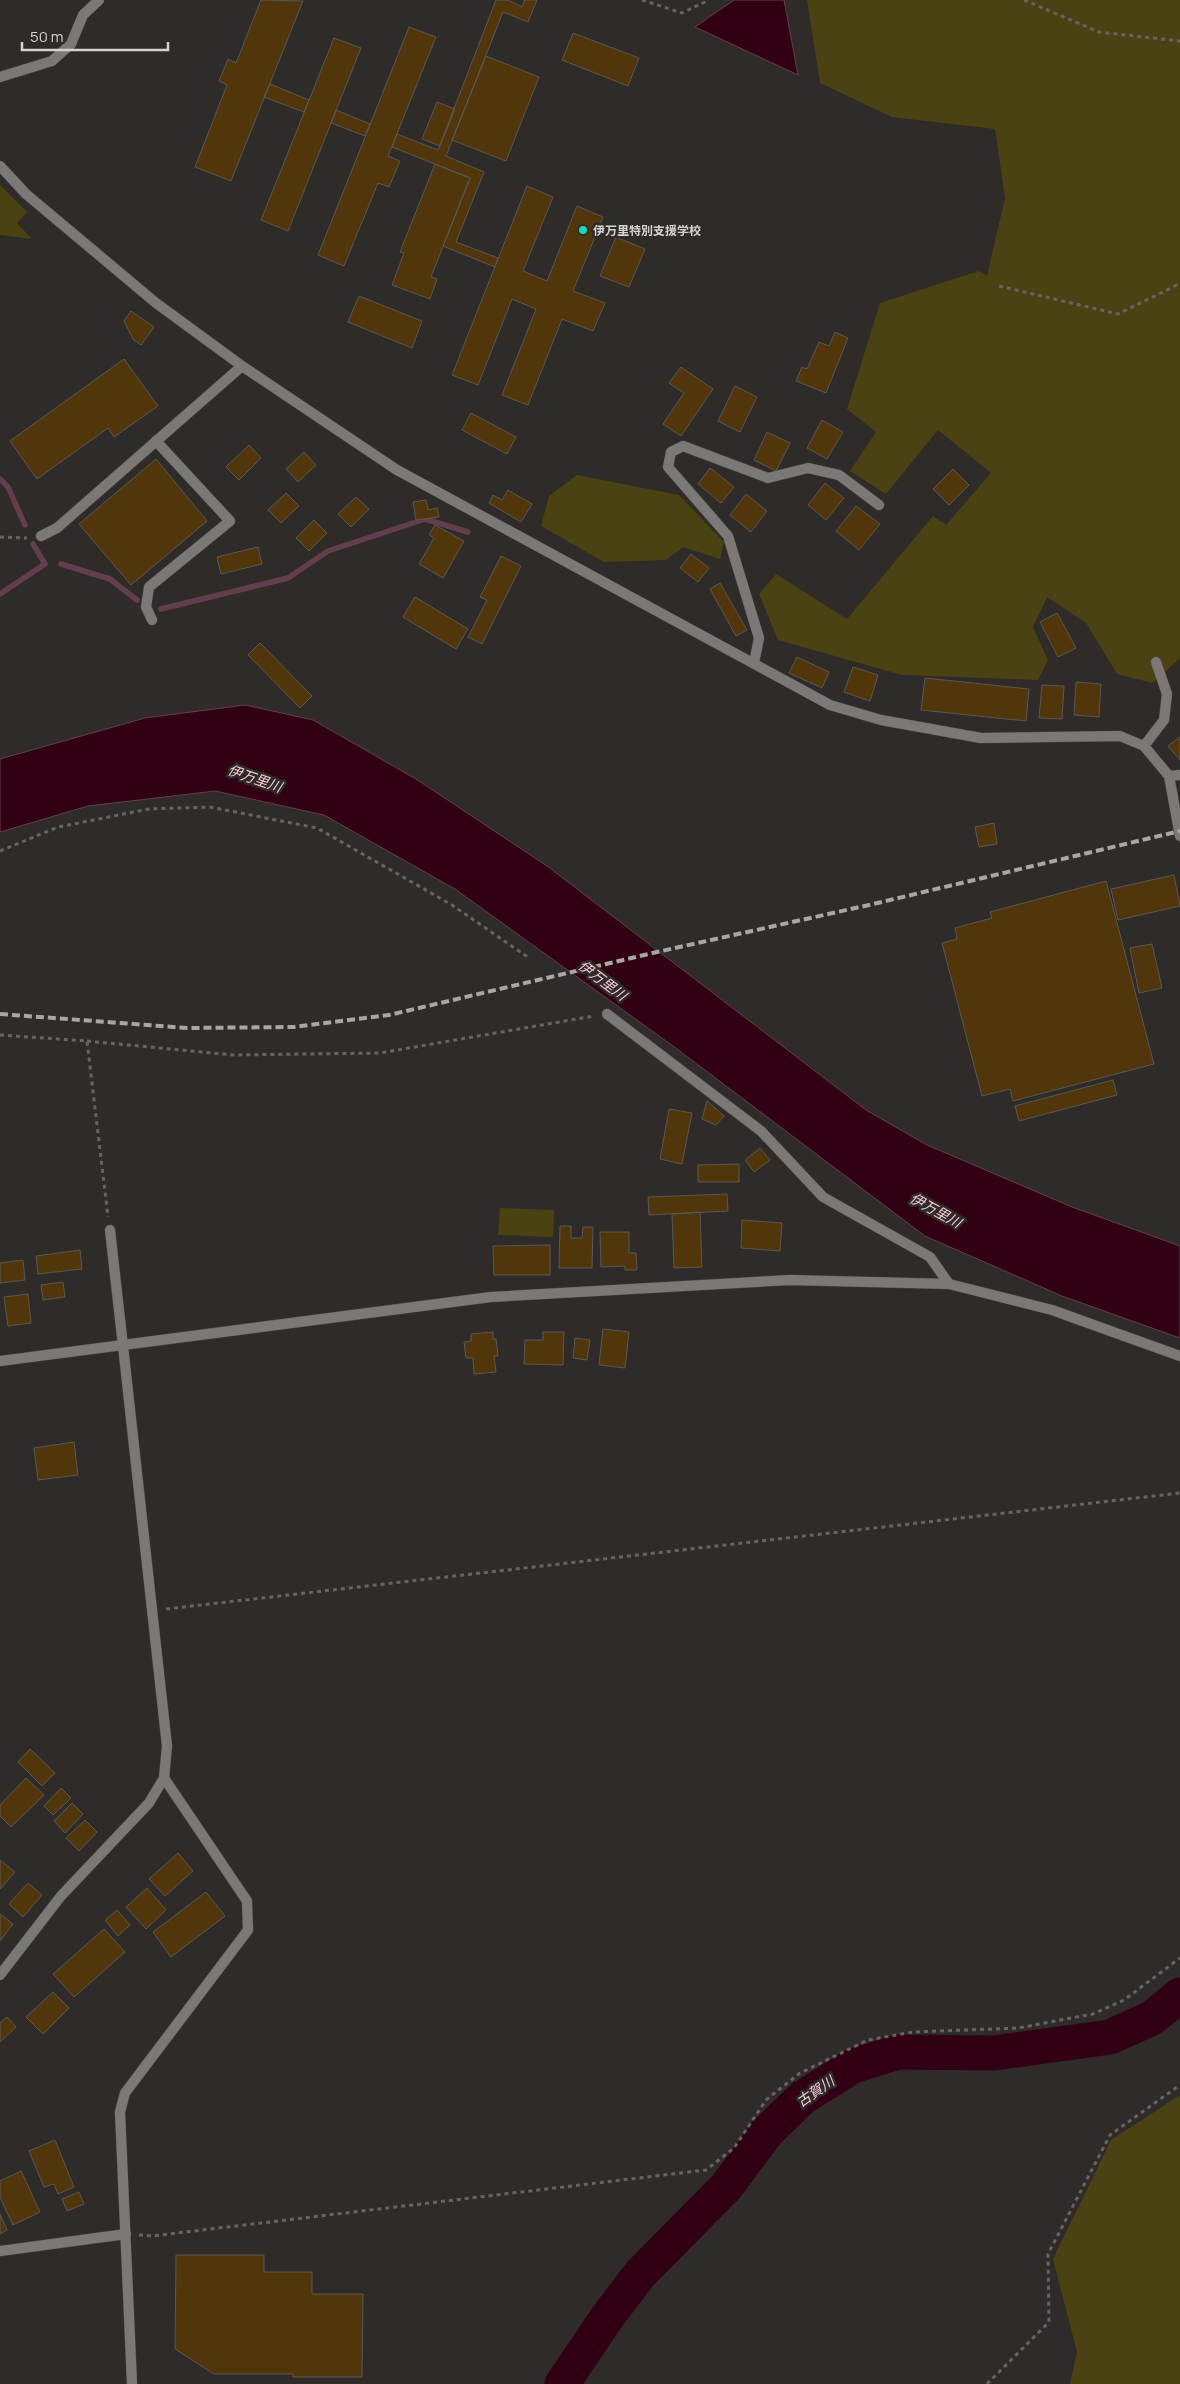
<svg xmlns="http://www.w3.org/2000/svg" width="1180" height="2384" viewBox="0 0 1180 2384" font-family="Manrope,'Noto Sans JP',sans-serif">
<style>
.green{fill:#4b4213}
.water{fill:#320015;stroke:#633f4e}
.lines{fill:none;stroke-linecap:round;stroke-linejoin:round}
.stream{stroke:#633f4e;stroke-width:5.5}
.river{stroke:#320015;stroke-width:35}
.building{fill:#51360c;stroke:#5a5855}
.service-casing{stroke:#4b4948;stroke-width:11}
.minor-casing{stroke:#4b4948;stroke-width:11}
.tertiary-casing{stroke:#4b4948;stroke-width:11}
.path{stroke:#676462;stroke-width:3;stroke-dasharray:4 4;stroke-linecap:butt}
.service{stroke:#7c7876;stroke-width:10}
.minor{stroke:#7c7876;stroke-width:10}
.tertiary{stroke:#7c7876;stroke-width:10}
.rail{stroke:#a9a7a5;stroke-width:4;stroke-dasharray:8 4;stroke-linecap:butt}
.poi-dot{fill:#25d5ae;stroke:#2e2b29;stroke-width:2}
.labels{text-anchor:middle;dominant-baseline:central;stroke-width:5;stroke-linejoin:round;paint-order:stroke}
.poi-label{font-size:12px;font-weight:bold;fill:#d5d3d2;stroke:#2e2b29;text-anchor:start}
.water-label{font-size:14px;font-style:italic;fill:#facad8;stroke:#2e2b29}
</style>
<rect width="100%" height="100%" fill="#2e2b29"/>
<path class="green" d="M 807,0 L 1180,0 L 1180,658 L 1153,683 L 1117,674 L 1086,623 L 1047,597 L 1033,627 L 1048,660 L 1038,680 L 902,675 L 778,640 L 759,594 L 776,574 L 847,619 L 933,516 L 946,525 L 991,473 L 938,430 L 886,494 L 850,471 L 876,432 L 847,409 L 880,303 L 979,271 L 987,276 L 1005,198 L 995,129 L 892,117 L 820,83 Z
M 0,185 L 27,212 L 17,223 L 32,239 L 0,235 Z
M 577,475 L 679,495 L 724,542 L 720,559 L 683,547 L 666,560 L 604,562 L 541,526 L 549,496 Z
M 500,1208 L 554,1210 L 553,1237 L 498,1235 Z
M 1180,2095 L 1180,2384 L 1070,2384 L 1077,2352 L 1053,2259 L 1111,2140 Z"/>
<path class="water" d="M 734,0 L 784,0 L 798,75 L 695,27 Z
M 245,705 L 313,720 L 416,779 L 547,866 L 866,1110 L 927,1145 L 1072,1207 L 1180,1246 L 1180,1338 L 1062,1296 L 925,1236 L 673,1046 L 455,889 L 324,815 L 215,791 L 88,806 L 0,832 L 0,759 L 145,718 Z"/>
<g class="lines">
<path class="stream" d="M 0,479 L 8,487 L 25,525
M 61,564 L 110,579 L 137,600
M 0,594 L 45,564 L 33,544
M 161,609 L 288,578 L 328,551 L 425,519 L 468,532"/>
<path class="river" d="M 562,2384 L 608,2316 L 640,2274 L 726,2187 L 767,2132 L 802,2098 L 853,2066 L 898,2052 L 994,2053 L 1110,2037 L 1152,2018 L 1180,1995"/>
</g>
<path class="building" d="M 261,0 L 303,1 L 231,181 L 195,167 L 227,85 L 219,81 L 228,59 L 236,63 Z
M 496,0 L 508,0 L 522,7 L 525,0 L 537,0 L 528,22 L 503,12 L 446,156 L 484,172 L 456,242 L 498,258 L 495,267 L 443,246 L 470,178 L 392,147 L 397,134 L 438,150 Z
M 409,27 L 436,37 L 388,156 L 400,161 L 389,187 L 378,183 L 344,266 L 318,255 Z
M 573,33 L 639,58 L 628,86 L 562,60 Z
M 334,38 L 361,48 L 288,231 L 261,220 Z
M 486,56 L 539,77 L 506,161 L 452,140 Z
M 270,84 L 309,100 L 304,112 L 264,97 Z
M 437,102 L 455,109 L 440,146 L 422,139 Z
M 336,110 L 370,124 L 365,136 L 331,123 Z
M 435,164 L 470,178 L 431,277 L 437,279 L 430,299 L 392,285 L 404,253 L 400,252 Z
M 527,186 L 553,197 L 523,271 L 547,281 L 577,206 L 603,217 L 573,291 L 605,303 L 593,331 L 562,319 L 528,405 L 502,395 L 536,309 L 512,299 L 478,385 L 452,375 Z
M 616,237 L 645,249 L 629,287 L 600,276 Z
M 359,296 L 422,321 L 412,348 L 348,322 Z
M 131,311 L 154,327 L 141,345 L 133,339 L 124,321 Z
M 835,332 L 848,338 L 826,393 L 796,381 L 802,367 L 807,369 L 819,342 L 829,346 Z
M 124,359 L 158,406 L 114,437 L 108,428 L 37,479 L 10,441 Z
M 681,367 L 713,389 L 681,436 L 663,424 L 684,393 L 669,383 Z
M 735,386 L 757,397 L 740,432 L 718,421 Z
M 471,413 L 516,437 L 507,454 L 462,430 Z
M 822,420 L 843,432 L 827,459 L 807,448 Z
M 767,432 L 790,443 L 776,471 L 754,460 Z
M 249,445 L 261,458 L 239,480 L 226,467 Z
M 304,452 L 316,465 L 298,482 L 286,469 Z
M 156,459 L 207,521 L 131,585 L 79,524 Z
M 710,468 L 734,487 L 721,503 L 698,484 Z
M 953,469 L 969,485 L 949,505 L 933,489 Z
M 825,483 L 844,498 L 826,520 L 808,505 Z
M 508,490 L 532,504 L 521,522 L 489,503 L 493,495 L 502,500 Z
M 286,493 L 299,506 L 281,523 L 268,510 Z
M 746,494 L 767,511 L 751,532 L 730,515 Z
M 356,497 L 369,509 L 351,527 L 338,514 Z
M 426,500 L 428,510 L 437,508 L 439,517 L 416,520 L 413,502 Z
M 856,506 L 880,524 L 859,550 L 836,531 Z
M 314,520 L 327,533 L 309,551 L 296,538 Z
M 435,525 L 464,541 L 443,578 L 419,564 L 434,538 L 429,535 Z
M 258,547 L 262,564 L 221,574 L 217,557 Z
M 691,554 L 709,568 L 698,582 L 680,568 Z
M 501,556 L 521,566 L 482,644 L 468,637 L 487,600 L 480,597 Z
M 720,583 L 747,630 L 736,636 L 710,589 Z
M 415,597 L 468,629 L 456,649 L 403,617 Z
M 1057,613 L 1076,648 L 1058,657 L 1040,622 Z
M 260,643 L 312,696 L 300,708 L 248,655 Z
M 797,657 L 829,672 L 822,688 L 789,673 Z
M 853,667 L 878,675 L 870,701 L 844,692 Z
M 925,678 L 1029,689 L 1026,721 L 921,710 Z
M 1076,682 L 1101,684 L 1099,717 L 1074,715 Z
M 1042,685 L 1064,686 L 1062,719 L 1039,718 Z
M 1180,737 L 1180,760 L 1168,746 Z
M 994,823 L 997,844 L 979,847 L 975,827 Z
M 1174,875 L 1180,906 L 1118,920 L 1111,889 Z
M 1106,881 L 1154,1064 L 1013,1101 L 1010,1089 L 982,1096 L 942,943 L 957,939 L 955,928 L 992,918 L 990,912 Z
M 1152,944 L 1162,988 L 1139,993 L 1130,948 Z
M 1113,1080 L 1117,1095 L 1019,1121 L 1015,1106 Z
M 707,1101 L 724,1116 L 716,1125 L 702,1119 Z
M 669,1109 L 692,1113 L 682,1164 L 660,1159 Z
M 760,1148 L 770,1160 L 754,1172 L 745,1160 Z
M 739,1164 L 739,1182 L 698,1182 L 698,1165 Z
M 727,1194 L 728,1211 L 649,1215 L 648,1197 Z
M 700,1212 L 702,1267 L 674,1268 L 672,1214 Z
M 742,1220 L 782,1223 L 780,1251 L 741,1248 Z
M 560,1226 L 571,1226 L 571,1238 L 582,1238 L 583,1227 L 593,1227 L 592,1268 L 559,1268 Z
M 600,1232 L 629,1232 L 629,1253 L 636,1253 L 637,1270 L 625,1270 L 625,1266 L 601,1267 Z
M 550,1245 L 550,1275 L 494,1275 L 493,1246 Z
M 80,1250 L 82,1269 L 38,1274 L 36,1256 Z
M 23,1260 L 25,1280 L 0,1283 L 0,1263 Z
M 63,1282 L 65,1297 L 43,1300 L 41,1285 Z
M 28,1294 L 31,1323 L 8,1326 L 4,1297 Z
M 603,1329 L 629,1332 L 625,1368 L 599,1365 Z
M 493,1332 L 493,1339 L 496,1339 L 498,1356 L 494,1356 L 496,1372 L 474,1374 L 473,1358 L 466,1358 L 464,1342 L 471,1341 L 471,1334 Z
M 543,1332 L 564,1332 L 563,1365 L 524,1364 L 525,1340 L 543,1340 Z
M 575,1338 L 590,1340 L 587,1360 L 573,1358 Z
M 74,1442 L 78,1475 L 38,1480 L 34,1448 Z
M 30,1749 L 55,1773 L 42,1786 L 18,1762 Z
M 26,1778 L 44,1795 L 11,1827 L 0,1816 L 0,1805 Z
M 61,1788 L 71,1798 L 53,1815 L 44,1806 Z
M 72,1803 L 83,1814 L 65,1833 L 54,1821 Z
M 85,1820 L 97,1832 L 79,1851 L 66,1838 Z
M 178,1853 L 193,1871 L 165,1896 L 149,1879 Z
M 0,1860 L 15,1872 L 0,1889 Z
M 28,1883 L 42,1895 L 23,1917 L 9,1904 Z
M 147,1888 L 166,1910 L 146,1929 L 126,1907 Z
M 206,1892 L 225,1916 L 171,1957 L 153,1932 Z
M 117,1910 L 130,1925 L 118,1936 L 105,1920 Z
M 0,1914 L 13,1924 L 0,1941 Z
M 104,1929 L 125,1952 L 74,1997 L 53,1974 Z
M 53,1992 L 69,2008 L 43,2034 L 26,2017 Z
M 7,2017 L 16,2027 L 0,2042 L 0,2023 Z
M 55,2140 L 74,2187 L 58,2194 L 54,2184 L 44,2187 L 29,2151 Z
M 21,2171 L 40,2212 L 13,2225 L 0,2197 L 0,2181 Z
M 79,2192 L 84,2204 L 67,2211 L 62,2199 Z
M 0,2214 L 7,2230 L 0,2234 Z
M 176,2255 L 264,2255 L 264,2272 L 312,2272 L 312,2294 L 363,2294 L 362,2377 L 293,2377 L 293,2374 L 214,2374 L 175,2349 Z"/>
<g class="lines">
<defs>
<path id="service" d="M 152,620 L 146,607 L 149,587 L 230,521 L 156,441"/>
<path id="minor" d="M 0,77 L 52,61 L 71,44 L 83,15 L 99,0
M 0,166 L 26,194 L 156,303 L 242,366 L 397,470 L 830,705 L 881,720 L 981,738 L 1120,736 L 1144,746 L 1169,776 L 1180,836
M 41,536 L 57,528 L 242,366
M 754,663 L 759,638 L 728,536 L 668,467 L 671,452 L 683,446 L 768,478 L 808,468 L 839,475 L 879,505
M 1144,746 L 1164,720 L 1167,694 L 1156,662
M 1169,776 L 1180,775
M 607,1014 L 761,1131 L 823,1197 L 930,1257 L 949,1284
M 110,1230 L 123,1346
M 0,1975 L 61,1896 L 149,1803 L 164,1778 L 247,1901 L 248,1930 L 125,2093 L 120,2112 L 132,2384
M 0,2251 L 126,2234"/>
<path id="tertiary" d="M 123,1346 L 167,1746 L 164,1778
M 0,1361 L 491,1297 L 790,1280 L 949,1284 L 1052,1310 L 1180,1356"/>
</defs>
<use href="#service" class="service-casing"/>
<use href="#minor" class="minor-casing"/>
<use href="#tertiary" class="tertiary-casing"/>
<path class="path" d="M 642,0 L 682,13 L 709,0
M 1024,0 L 1099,32 L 1180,41
M 999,286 L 1118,314 L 1177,285 L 1180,288
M 0,537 L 27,538
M 0,851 L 58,827 L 149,809 L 210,807 L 317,828 L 452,905 L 529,958
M 0,1035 L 87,1041 L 108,1217
M 87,1041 L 233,1055 L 380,1053 L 594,1016
M 166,1609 L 1180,1493
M 139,2235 L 152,2236 L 706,2170 L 734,2148 L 766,2100 L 800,2073 L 868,2040 L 913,2032 L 1018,2028 L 1093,2014 L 1124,2000 L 1180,1958
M 987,2384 L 1049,2322 L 1048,2254 L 1110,2135 L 1180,2085"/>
<use href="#service" class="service"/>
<use href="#minor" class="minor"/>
<use href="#tertiary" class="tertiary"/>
<path class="rail" d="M 0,1014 L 187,1028 L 294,1027 L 389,1015 L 657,952 L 869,905 L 1180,831"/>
</g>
<circle class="poi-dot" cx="583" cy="230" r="5"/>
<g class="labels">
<g class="poi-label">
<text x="593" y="230">伊万里特別支援学校</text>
</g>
<g class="water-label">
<text transform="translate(255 778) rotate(19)">伊万里川</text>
<text transform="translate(603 980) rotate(37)">伊万里川</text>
<text transform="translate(936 1210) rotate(29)">伊万里川</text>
<text transform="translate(815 2091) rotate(-35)">古賀川</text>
</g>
</g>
<path d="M22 42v8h146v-8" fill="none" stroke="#d5d3d2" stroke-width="2.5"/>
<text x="30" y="42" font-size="15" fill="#d5d3d2" stroke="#2e2b29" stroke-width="4" paint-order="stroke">50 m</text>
</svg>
